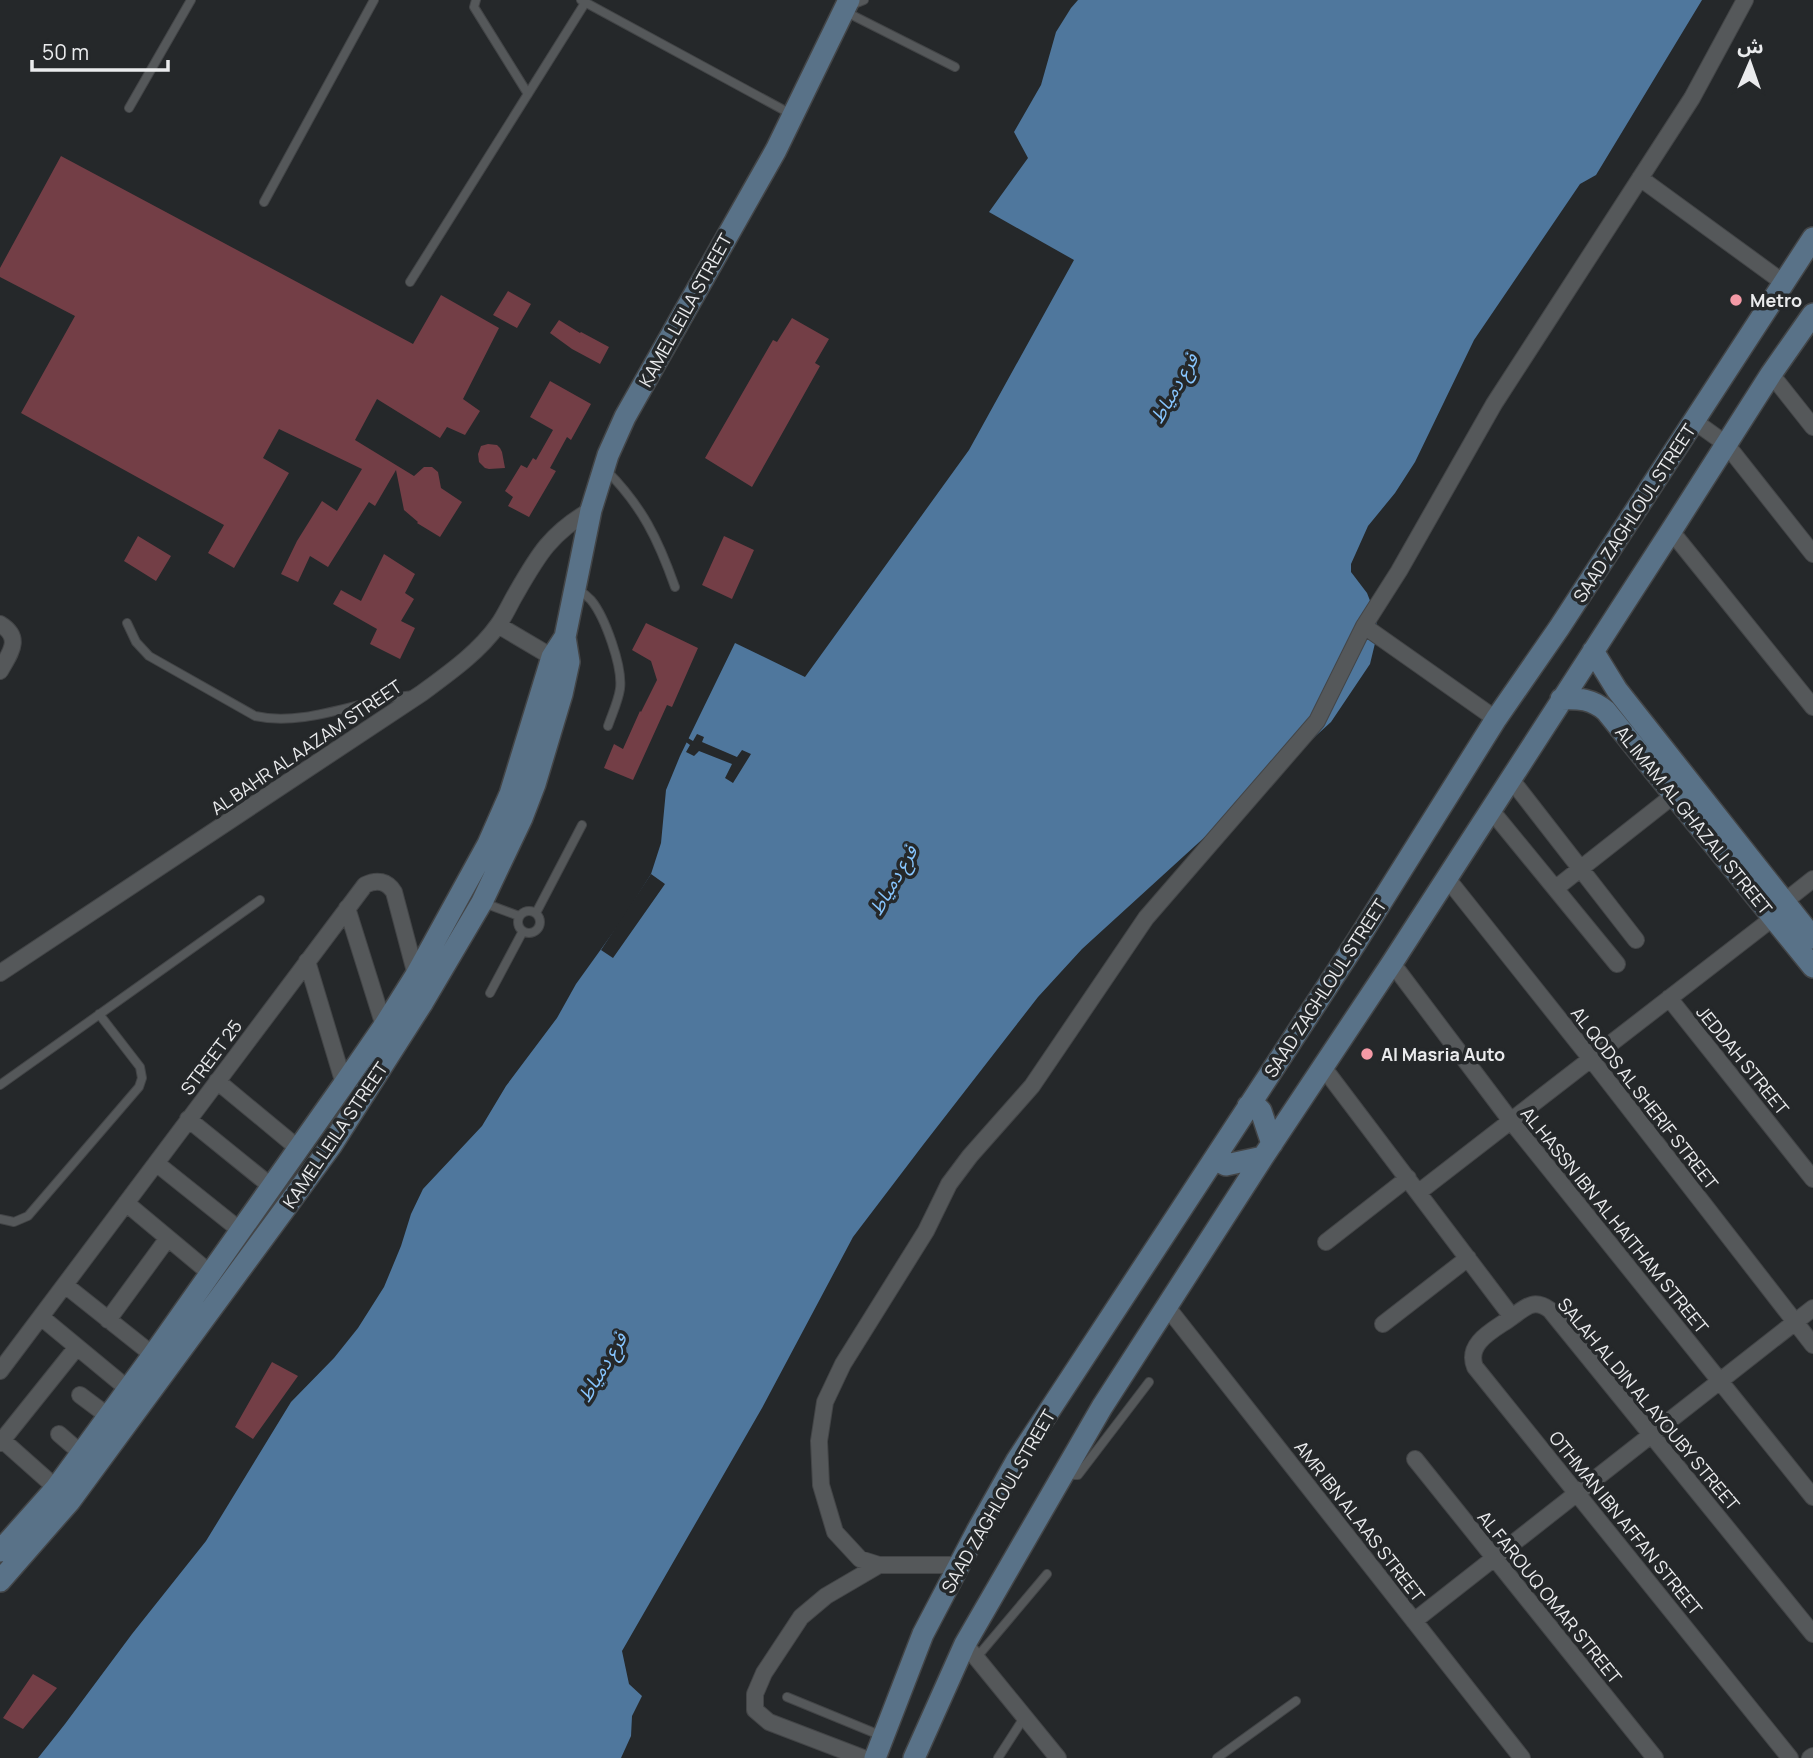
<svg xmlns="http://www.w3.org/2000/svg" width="1813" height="1758" viewBox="0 0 1813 1758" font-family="Manrope,'Noto Sans Arabic',sans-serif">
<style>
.water{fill:#4f779d}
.pier{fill:#25282a}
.building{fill:#733e46}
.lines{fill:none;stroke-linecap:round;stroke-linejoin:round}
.lane-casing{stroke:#434547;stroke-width:10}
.street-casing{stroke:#434547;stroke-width:18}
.secondary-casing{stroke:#434547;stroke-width:24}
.lane{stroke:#55585a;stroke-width:8}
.street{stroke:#55585a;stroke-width:16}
.secondary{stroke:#597288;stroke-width:21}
.poi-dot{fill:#f49aa6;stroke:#25282a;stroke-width:2.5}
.labels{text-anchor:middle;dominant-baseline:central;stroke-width:7;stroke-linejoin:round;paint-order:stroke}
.poi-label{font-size:18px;font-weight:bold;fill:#eaebed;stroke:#25282a;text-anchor:start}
.street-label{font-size:18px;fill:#eaebed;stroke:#25282a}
.water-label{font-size:19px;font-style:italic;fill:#87c5fe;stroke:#25282a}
</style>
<rect width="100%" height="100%" fill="#25282a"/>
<path class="water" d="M 1078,0 L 1702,0 L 1596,175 L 1580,184 L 1474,340 L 1415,462 L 1395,493 L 1368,526 L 1351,564 L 1351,572 L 1367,593 L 1376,616 L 1377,635 L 1370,664 L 1331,722 L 1082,949 L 1038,997 L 923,1145 L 853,1237 L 762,1408 L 622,1651 L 629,1684 L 642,1696 L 632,1716 L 631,1736 L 621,1758 L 38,1758 L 65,1724 L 132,1634 L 206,1541 L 291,1402 L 334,1358 L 358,1328 L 384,1287 L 401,1246 L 411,1214 L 423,1189 L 482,1126 L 506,1086 L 557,1018 L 576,984 L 622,920 L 651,874 L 661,843 L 666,790 L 680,756 L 735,643 L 805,677 L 969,450 L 1074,260 L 989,212 L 1028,158 L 1014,132 L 1041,85 L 1056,32 L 1071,8 Z"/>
<path class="pier" d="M 697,734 L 704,737 L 702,742 L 737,757 L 742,750 L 751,754 L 733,783 L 725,778 L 732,764 L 699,751 L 694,756 L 686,752 L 690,745 L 686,742 L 688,738 L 693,741 Z
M 651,874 L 665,884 L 613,958 L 601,950 Z"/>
<path class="building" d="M 61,156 L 413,344 L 441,295 L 499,328 L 463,399 L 480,411 L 465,435 L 447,427 L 440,438 L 377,399 L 355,440 L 414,476 L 424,467 L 432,467 L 438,472 L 441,488 L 462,502 L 440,537 L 417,523 L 418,522 L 404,510 L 396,470 L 375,506 L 369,502 L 328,567 L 310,556 L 298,582 L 281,574 L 297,541 L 322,501 L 337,511 L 362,469 L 279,429 L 263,458 L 289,473 L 234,568 L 208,553 L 224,525 L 21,413 L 75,316 L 0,277 L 0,268 Z
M 508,291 L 531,304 L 517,328 L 493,315 Z
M 792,318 L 829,339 L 815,363 L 820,366 L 752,487 L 705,458 L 773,340 L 777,342 Z
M 559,320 L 580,333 L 581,332 L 609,347 L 600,364 L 572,349 L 550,333 Z
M 550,381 L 591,404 L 571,440 L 567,437 L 550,468 L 556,471 L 529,517 L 508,506 L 513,497 L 505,491 L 521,465 L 527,468 L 533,458 L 536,460 L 553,430 L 530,417 Z
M 488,444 L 497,445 L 500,448 L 502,452 L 505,468 L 489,469 L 485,468 L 479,462 L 478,454 L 481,446 Z
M 138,536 L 171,556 L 156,581 L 124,561 Z
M 724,536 L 754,550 L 732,599 L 702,585 Z
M 384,554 L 415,574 L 405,593 L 414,599 L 401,621 L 415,628 L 400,659 L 370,644 L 377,629 L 333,604 L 341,590 L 361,601 Z
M 646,623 L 698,648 L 672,707 L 667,705 L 633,780 L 604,768 L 614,744 L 623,749 L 640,711 L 641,712 L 657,680 L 651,661 L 632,650 Z
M 272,1362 L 298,1376 L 253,1439 L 235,1427 Z
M 33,1674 L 57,1688 L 23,1729 L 3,1718 Z"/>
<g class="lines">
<defs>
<path id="lane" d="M 476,0 L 474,7 L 528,94
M 581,0 L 791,114
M 849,6 L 864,0
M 844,11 L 955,67
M 129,108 L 191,0
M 264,202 L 374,0
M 410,282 L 585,3
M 606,470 C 642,506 658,539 675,587
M 578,589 C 582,592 587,596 591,600 C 605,617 623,667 620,689 C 618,702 612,714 608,726
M 127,623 L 136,642 L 149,656 L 255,716 C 296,725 339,709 380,700 C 390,697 402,697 413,695
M 484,903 L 519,916
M518 922a11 11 0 1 1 22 0a11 11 0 1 1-22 0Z
M 536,913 L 582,825
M 490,993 L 523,931
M 0,1085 L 260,900
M 0,1219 L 14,1222 L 28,1216 L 139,1087 L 142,1078 L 140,1067 L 99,1014
M 1067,1469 L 1074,1475 L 1078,1475 L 1149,1382
M 977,1657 L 1047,1574
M 787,1697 L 882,1736
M 998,1758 L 1025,1716
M 1217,1758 L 1296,1701"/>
<path id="street" d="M 1640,178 L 1784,283
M 1771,374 L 1813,427
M 1694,421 L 1726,444 L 1813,554
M 1671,531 L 1813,707
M 0,624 C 23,638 10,653 0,671
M 498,625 L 552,657 L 563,660
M 1364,626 L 1496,719
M 1510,778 L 1636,940
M 1490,809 L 1617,964
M 1446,877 L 1591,1059 L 1813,1345
M 1556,888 L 1674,795
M 1784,902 L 1813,879
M 347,908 L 384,1026
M 307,961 L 344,1084
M 1392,963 L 1511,1121 L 1813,1497
M 0,973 L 422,693 C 449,673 479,652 498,625 C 504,617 509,606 514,597 C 537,557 549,534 591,510
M 1669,998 L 1813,1179
M 1323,1067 L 1512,1317 C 1526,1307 1534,1298 1550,1310 L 1813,1634
M 217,1081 L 299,1149
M 188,1119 L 272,1187
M 156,1163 L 241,1231
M 1419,1192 L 1773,918
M 126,1203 L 211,1274
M 1326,1242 L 1408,1178
M 65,1285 L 153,1355
M 1167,1307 L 1522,1758
M 41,1317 L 128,1389
M 1512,1317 C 1496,1329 1465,1342 1475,1367 L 1790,1758
M 108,1320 L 168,1238
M 1383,1324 L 1468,1258
M 0,1371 L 365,885 C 377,879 387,881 394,892 L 417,979
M 80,1395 L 108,1416
M 59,1434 L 81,1453
M 0,1438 L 63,1494
M 0,1443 L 77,1347
M 1415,1459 L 1655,1758
M 959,1565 L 879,1565 L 860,1559 L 835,1532 L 821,1485 L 819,1441 L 825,1402 L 843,1364 L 926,1231 L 949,1184 L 970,1156 L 1032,1086 L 1146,918 L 1317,721 L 1364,626 L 1399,571 L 1494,404 L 1692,98 L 1745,0
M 1414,1621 L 1813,1308
M 965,1644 L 1058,1758
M 863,1758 L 769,1722 L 755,1710 L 755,1694 L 764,1673 L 801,1617 L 826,1596 L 879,1565
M 1810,1758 L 1813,1756"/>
<path id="secondary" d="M 1593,651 L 1617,690 L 1813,938
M 1561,699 C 1579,698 1592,699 1606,711 L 1813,967
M 1248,1106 L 1256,1106 L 1261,1111 L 1272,1144
M 1217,1155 L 1218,1161 L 1226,1165 L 1263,1157
M 0,1551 L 56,1488 L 153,1355 L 344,1084 L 384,1026 L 416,975 L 488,844 L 510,794 L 552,657 L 565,637
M 0,1581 L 70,1501 L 331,1146 L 423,1002 L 482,902 L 522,818 L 535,784 L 562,694 L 569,662 L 565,637 L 591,510 L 608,455 L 625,417 L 776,150 L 849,0
M 875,1758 L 923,1634 L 977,1531 L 1017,1460 L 1357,941 L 1496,719 L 1559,628 L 1813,238
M 914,1758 L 965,1644 L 1102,1407 L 1263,1157 L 1392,963 L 1671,531 L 1771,374 L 1813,314"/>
</defs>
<use href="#lane" class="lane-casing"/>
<use href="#street" class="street-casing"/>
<use href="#secondary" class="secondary-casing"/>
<use href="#lane" class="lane"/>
<use href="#street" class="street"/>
<use href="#secondary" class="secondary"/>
</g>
<g class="poi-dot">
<circle cx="1736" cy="300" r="7"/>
<circle cx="1367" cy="1054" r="7"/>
</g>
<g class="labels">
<g class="poi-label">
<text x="1750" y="300">Metro</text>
<text x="1381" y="1054">Al Masria Auto</text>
</g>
<g class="street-label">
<text transform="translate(685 310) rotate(-61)">KAMEL LEILA STREET</text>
<text transform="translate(1634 513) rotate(-57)">SAAD ZAGHLOUL STREET</text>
<text transform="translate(306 747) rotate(-34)">AL BAHR AL AAZAM STREET</text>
<text transform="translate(1694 820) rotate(51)">AL IMAM AL GHAZALI STREET</text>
<text transform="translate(1325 988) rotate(-57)">SAAD ZAGHLOUL STREET</text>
<text transform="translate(211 1057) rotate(-53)">STREET 25</text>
<text transform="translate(1743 1060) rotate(51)">JEDDAH STREET</text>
<text transform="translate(1645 1098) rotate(52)">AL QODS AL SHERIF STREET</text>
<text transform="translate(335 1135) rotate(-56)">KAMEL LEILA STREET</text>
<text transform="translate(1615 1220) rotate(51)">AL HASSN IBN AL HAITHAM STREET</text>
<text transform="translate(1649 1404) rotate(50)">SALAH AL DIN AL AYOUBY STREET</text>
<text transform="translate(998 1501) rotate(-60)">SAAD ZAGHLOUL STREET</text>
<text transform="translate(1360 1521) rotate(52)">AMR IBN AL AAS STREET</text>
<text transform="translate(1626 1523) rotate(51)">OTHMAN IBN AFFAN STREET</text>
<text transform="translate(1550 1597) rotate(51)">AL FAROUQ OMAR STREET</text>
</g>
<g class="water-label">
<text transform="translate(1174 388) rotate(-60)">فرع دمياط</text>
<text transform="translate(893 880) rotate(-60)">فرع دمياط</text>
<text transform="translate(602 1367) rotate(-59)">فرع دمياط</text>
</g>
</g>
<g transform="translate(1750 63) rotate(2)" stroke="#25282a" stroke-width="5" paint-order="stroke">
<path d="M0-5L12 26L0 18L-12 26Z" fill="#eaebed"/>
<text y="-10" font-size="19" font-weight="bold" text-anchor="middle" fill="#eaebed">ش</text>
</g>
<path d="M32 60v10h136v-10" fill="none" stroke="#eaebed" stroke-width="3.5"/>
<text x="42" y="60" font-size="21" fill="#eaebed" stroke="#25282a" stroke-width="5" paint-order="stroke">50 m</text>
</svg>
